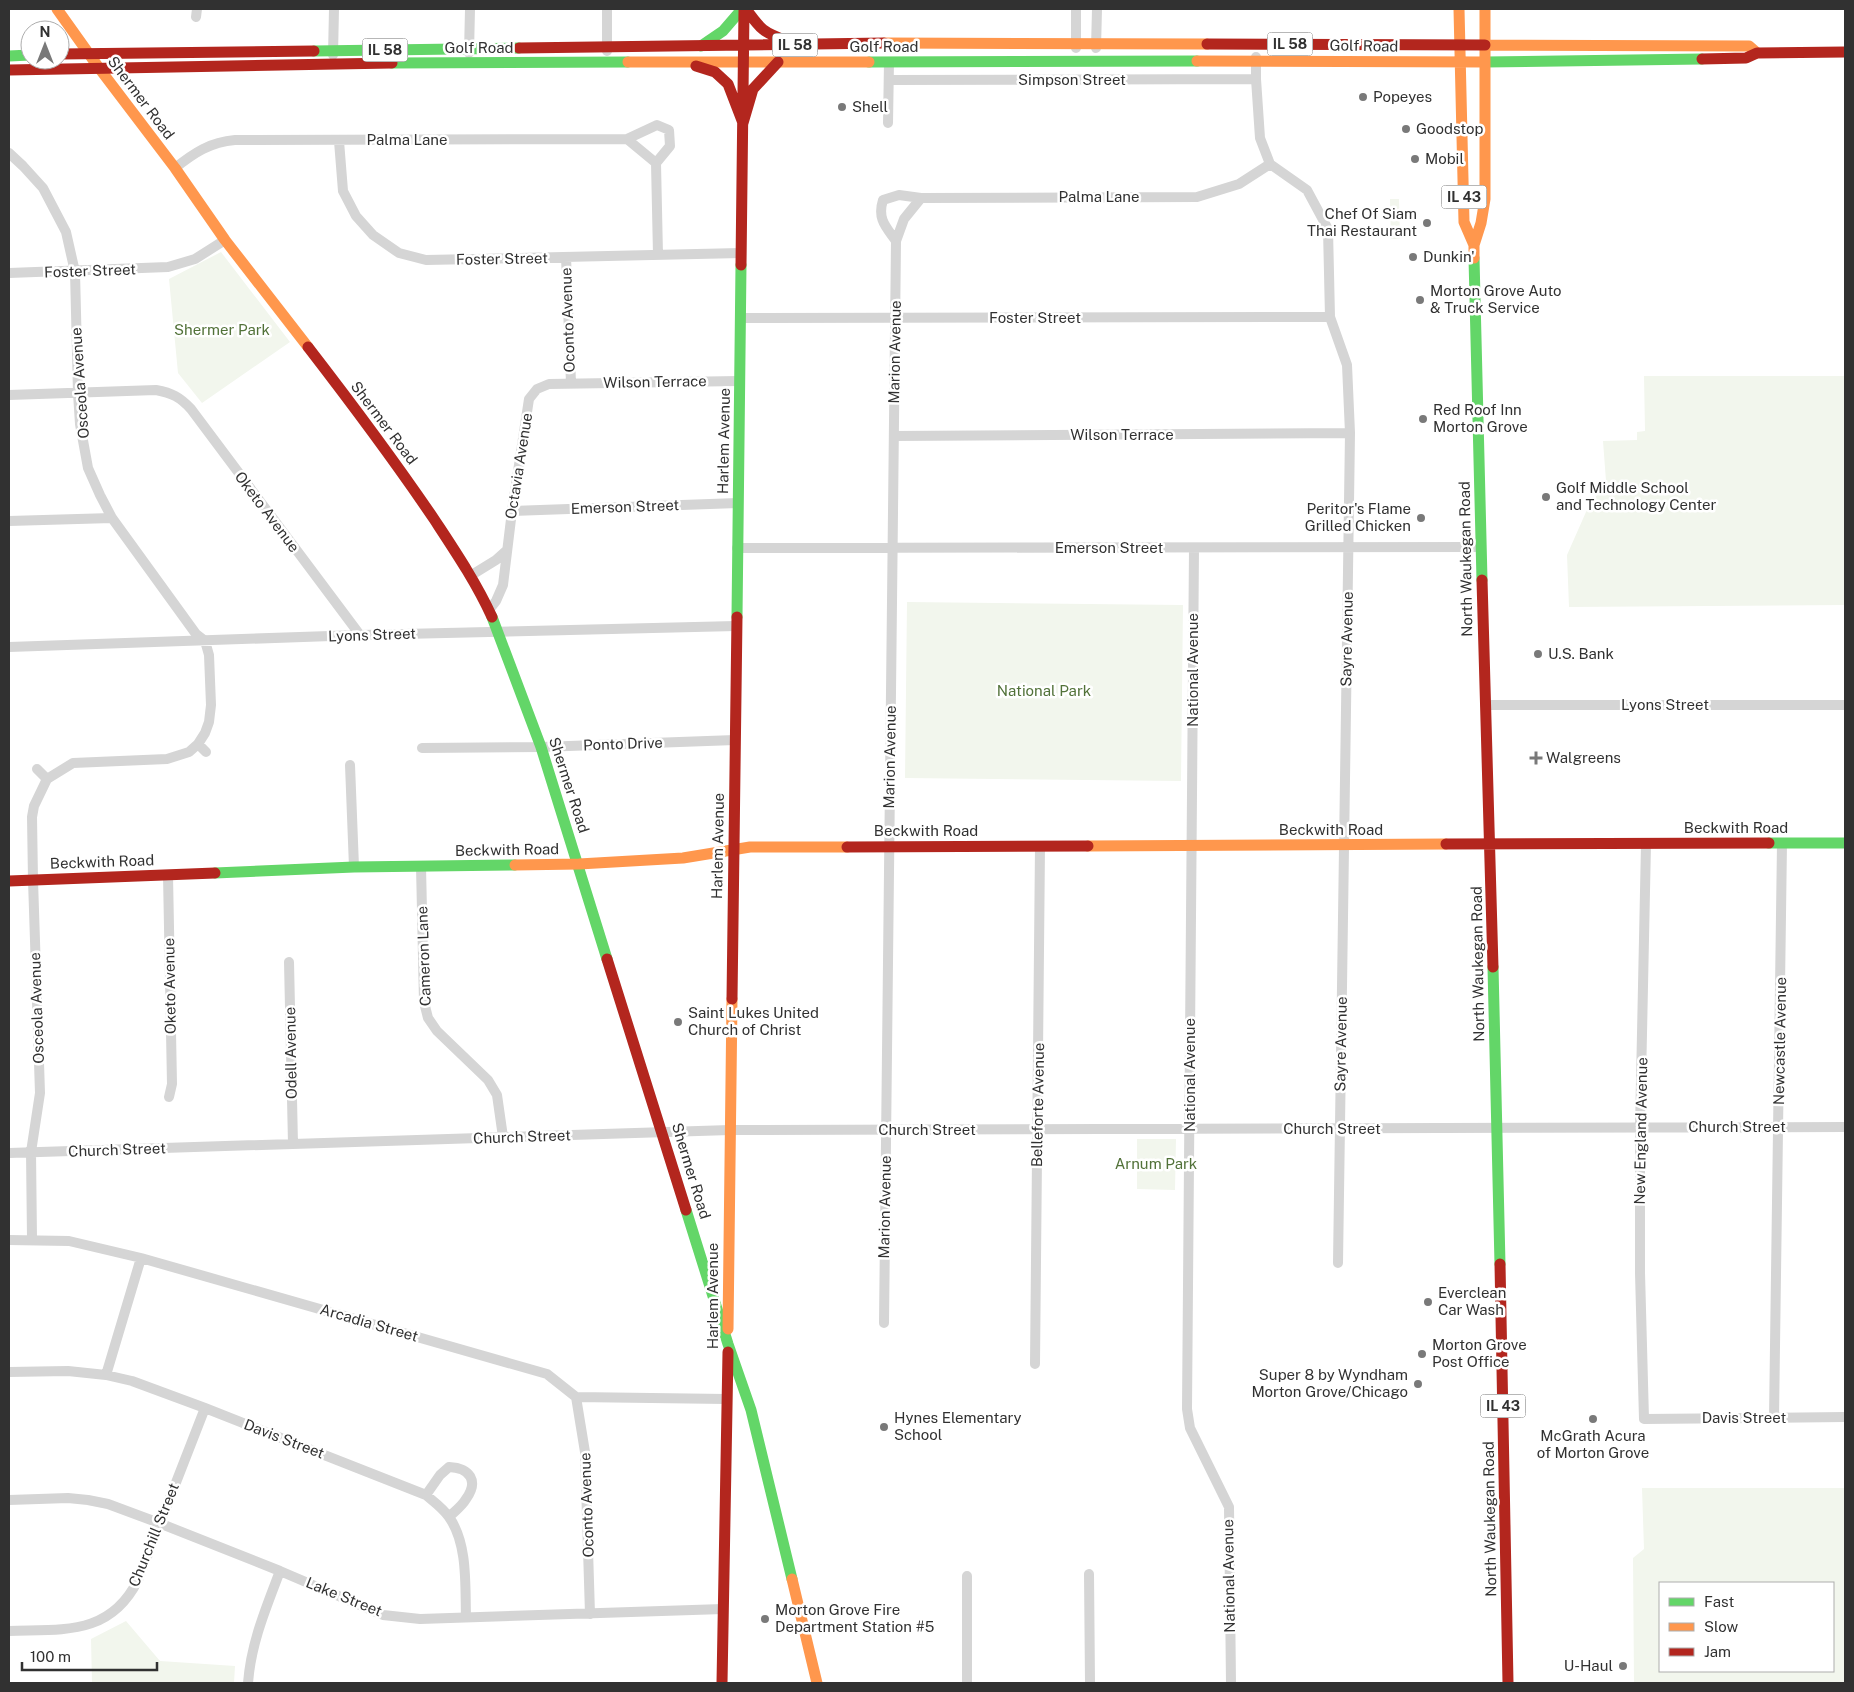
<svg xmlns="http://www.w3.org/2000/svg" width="1854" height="1692" font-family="'Public Sans',sans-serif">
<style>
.green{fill:#f2f6ed;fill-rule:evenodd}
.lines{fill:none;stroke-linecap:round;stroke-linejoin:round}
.street{stroke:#d5d5d5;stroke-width:10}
.fast{stroke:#63d668;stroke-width:11}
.slow{stroke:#ff974d;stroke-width:11}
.jam{stroke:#b3261e;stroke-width:11}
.poi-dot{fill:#797979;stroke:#fff;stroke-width:2}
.labels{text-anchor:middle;stroke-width:5;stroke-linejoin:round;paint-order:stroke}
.shield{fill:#fff;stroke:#6f6f6f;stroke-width:1}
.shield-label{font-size:14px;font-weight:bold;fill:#313131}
.street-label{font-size:15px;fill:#313131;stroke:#fff}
.poi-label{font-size:15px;fill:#313131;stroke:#fff;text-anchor:start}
.park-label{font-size:15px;fill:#527239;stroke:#fff}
</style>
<rect width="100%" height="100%" fill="#fff"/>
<!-- green -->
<path class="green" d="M1390,199H1399L1400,239H1391Z
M221,252L290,342L202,403L178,373L169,279Z
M1644,376H1845V605L1569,607L1567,555L1586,512L1606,481L1603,441L1637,440V432L1645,431Z
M907,602L1183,605L1181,781L905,778Z
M1137,1139H1176L1175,1190L1137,1189Z
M1642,1488H1845V1683H1634L1633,1558L1644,1549ZM1660,1583H1833V1671H1660Z
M126,1621L160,1661L235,1666L234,1683H92L91,1639Z"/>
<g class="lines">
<!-- street -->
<path class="street" d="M196,17L197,9
M1076,48V9
M1096,48L1097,9
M607,51V9
M469,53L470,9
M333,55L334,9
M1256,57V79L1260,138L1270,164L1307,190L1328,229L1330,317L1347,365L1350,433L1338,1263
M889,80L1256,79
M888,123L889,62
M627,139L657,125L669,130L670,146L656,163
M339,141L343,191L356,216L373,235L399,253L426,260L741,253
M9,153L23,166L43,188L66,232L75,272L78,393L80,424L88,468L100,495L112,518L196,634L205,641L209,655L211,705L209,722L205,733L198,744L189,752L167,759L73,763L47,779L34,806L32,817L33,880L40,1093L31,1152L32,1239
M175,168C194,153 210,142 235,140L627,139L656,163L658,255
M896,241C886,227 877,219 883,200L899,195L921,198L1197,197L1239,184L1270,164
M566,257L571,383
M9,273L168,267L195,259L225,240
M740,318L1330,317
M9,395L156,390C172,393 180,397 191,409L360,635
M894,436L1350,433
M512,511L738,503
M9,521L112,518
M737,548L1481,547
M1194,548L1187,1409L1190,1428L1229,1507L1231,1683
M470,576L496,560L506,551
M489,610L496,601L503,585L512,511L529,399L537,389L549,384L739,381
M9,647L360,635L736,626
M1485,705H1845
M198,744L206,752
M422,748L541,747L735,740
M350,765L354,867
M37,769L47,779
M1646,844L1640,1128V1273L1644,1419L1845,1417
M421,866L424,1002L428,1018L437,1031L488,1080L497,1095L503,1137
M168,875L172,1084L169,1097
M289,962L293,1144
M9,1153L730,1130L1845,1127
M9,1240L69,1241L141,1258L547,1374L576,1397L726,1399
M884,1323L896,241L904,219L921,198
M1035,1364L1040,846
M9,1372L68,1371L106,1375L132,1381L205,1408L426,1495C433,1501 443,1508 449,1517C468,1544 465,1585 466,1617
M106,1375L141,1258
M576,1397L585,1452L590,1614
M1774,1418L1782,843
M426,1495L440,1475L449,1467C470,1468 479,1481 466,1499C462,1506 455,1511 449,1517
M9,1500L68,1498L88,1500L108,1504L159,1523L280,1571L383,1615L420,1619L723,1609
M1089,1574L1090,1683
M967,1576V1683
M9,1631C63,1629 110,1636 138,1580L205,1408
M248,1683C251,1643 266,1608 280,1571"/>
<!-- fast -->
<path class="fast" d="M701,46L723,31L742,9
M314,51L519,48
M9,56L30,55
M869,62L1197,61
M1485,62L1702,59
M392,63L628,62
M1474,258L1482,580
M492,617L541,747L607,959
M737,617L741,265
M1769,843H1845
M215,873L354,867L515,865
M1493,967L1500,1264
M686,1210L728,1344L751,1410L792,1579"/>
<!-- slow -->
<path class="slow" d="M57,9L99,68L175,168L225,240L308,347
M1459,9L1464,222L1474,245
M884,43L1207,44
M1485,45L1749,46L1757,53
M1197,61L1485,62
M628,62H869
M1474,258V245L1481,223L1485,199V9
M1088,846L1446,844
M515,865L579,864L683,858L750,847H847
M728,1329L732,999
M792,1579L817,1683"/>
<!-- jam -->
<path class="jam" d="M746,9C761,30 763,32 787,41
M1207,44L1485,45
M519,48L884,43
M60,54L314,51
M1702,59L1746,58L1757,53L1845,52
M696,66L715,72L728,84L743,123
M9,70L392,63
M743,123L753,89L778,62
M741,265L744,9
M308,347C352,404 394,460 434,519C455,551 476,582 492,617
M1482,580L1493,967
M1446,844L1769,843
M847,847L1088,846
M9,881L215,873
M607,959L686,1210
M732,999L737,617
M1500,1264L1508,1683
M722,1683L728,1352"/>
</g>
<!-- markers -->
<g class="poi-dot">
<circle cx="1363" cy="97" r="5"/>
<circle cx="842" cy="107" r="5"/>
<circle cx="1406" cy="129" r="5"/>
<circle cx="1415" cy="159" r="5"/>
<circle cx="1427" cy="223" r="5"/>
<circle cx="1413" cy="257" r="5"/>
<circle cx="1420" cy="300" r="5"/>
<circle cx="1423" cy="419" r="5"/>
<circle cx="1546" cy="497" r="5"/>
<circle cx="1421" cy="518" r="5"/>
<circle cx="1538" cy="654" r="5"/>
<path d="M1533.5 750.5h5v5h5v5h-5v5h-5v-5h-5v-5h5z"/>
<circle cx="678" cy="1022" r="5"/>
<circle cx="1428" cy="1302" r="5"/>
<circle cx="1422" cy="1354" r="5"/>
<circle cx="1418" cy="1384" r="5"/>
<circle cx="1593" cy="1419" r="5"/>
<circle cx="884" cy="1427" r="5"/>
<circle cx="765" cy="1619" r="5"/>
<circle cx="1623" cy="1666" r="5"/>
</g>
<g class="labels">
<!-- shield labels -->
<g class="shield">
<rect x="1267.5" y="32.5" width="45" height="23" rx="4"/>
<rect x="772.5" y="33.5" width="45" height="23" rx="4"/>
<rect x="362.5" y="38.5" width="45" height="23" rx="4"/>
<rect x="1441.5" y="185.5" width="45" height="23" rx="4"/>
<rect x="1480.5" y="1394.5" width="45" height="23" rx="4"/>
</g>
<g class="shield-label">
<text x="1290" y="49">IL 58</text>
<text x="795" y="50">IL 58</text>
<text x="385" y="55">IL 58</text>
<text x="1464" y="202">IL 43</text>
<text x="1503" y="1411">IL 43</text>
</g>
<!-- street labels -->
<g class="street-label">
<text transform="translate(1364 46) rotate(1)" y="5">Golf Road</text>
<text x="884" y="52">Golf Road</text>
<text x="479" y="53">Golf Road</text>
<text x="1072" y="85">Simpson Street</text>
<text transform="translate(141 98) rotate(53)" y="5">Shermer Road</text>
<text x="407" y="145">Palma Lane</text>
<text x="1099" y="202">Palma Lane</text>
<text transform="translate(502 259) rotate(-1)" y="5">Foster Street</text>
<text transform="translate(90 271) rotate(-2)" y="5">Foster Street</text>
<text x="1035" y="323">Foster Street</text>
<text transform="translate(568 320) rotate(-92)" y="5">Oconto Avenue</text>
<text transform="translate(895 352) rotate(-89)" y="5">Marion Avenue</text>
<text transform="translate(655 382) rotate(-1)" y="5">Wilson Terrace</text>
<text transform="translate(80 383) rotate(-94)" y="5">Osceola Avenue</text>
<text transform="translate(384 423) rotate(53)" y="5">Shermer Road</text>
<text x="1122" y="440">Wilson Terrace</text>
<text transform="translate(724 441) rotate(-89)" y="5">Harlem Avenue</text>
<text transform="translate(519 466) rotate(-81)" y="5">Octavia Avenue</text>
<text transform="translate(625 507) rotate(-2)" y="5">Emerson Street</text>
<text transform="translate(267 512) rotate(53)" y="5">Oketo Avenue</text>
<text x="1109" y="553">Emerson Street</text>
<text transform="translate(1466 559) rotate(-91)" y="5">North Waukegan Road</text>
<text transform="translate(372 635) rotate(-2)" y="5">Lyons Street</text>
<text transform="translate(1347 639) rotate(-89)" y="5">Sayre Avenue</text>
<text transform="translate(1193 670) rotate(-90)" y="5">National Avenue</text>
<text x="1665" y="710">Lyons Street</text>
<text transform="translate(623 744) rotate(-2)" y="5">Ponto Drive</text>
<text transform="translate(890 757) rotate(-89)" y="5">Marion Avenue</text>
<text transform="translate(569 785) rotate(72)" y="5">Shermer Road</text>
<text x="1736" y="833">Beckwith Road</text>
<text x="1331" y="835">Beckwith Road</text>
<text x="926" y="836">Beckwith Road</text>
<text transform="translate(718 846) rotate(-89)" y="5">Harlem Avenue</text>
<text transform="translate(507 850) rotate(-1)" y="5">Beckwith Road</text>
<text transform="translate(102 862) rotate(-2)" y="5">Beckwith Road</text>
<text transform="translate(424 956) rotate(-92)" y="5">Cameron Lane</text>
<text transform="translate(1478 964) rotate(-91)" y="5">North Waukegan Road</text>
<text transform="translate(170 986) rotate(-91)" y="5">Oketo Avenue</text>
<text transform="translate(37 1008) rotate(-92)" y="5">Osceola Avenue</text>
<text transform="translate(1780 1041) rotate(-89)" y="5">Newcastle Avenue</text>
<text transform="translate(1341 1044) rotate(-89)" y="5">Sayre Avenue</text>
<text transform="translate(291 1053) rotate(-91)" y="5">Odell Avenue</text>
<text transform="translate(1190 1075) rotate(-90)" y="5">National Avenue</text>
<text transform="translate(1038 1105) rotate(-89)" y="5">Belleforte Avenue</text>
<text x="1737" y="1132">Church Street</text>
<text x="1332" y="1134">Church Street</text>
<text x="927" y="1135">Church Street</text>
<text transform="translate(1641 1131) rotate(-89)" y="5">New England Avenue</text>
<text transform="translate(522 1137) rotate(-2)" y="5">Church Street</text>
<text transform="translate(117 1150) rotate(-2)" y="5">Church Street</text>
<text transform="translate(691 1171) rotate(73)" y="5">Shermer Road</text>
<text transform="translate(885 1207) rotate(-89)" y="5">Marion Avenue</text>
<text transform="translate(713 1296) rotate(-90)" y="5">Harlem Avenue</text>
<text transform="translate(369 1323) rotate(16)" y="5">Arcadia Street</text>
<text x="1744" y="1423">Davis Street</text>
<text transform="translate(284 1439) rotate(21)" y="5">Davis Street</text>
<text transform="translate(587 1505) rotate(-92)" y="5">Oconto Avenue</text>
<text transform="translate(1490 1519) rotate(-91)" y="5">North Waukegan Road</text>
<text transform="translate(154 1535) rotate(-68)" y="5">Churchill Street</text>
<text transform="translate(1229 1576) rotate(-91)" y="5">National Avenue</text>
<text transform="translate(344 1597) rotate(22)" y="5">Lake Street</text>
</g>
<!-- poi labels -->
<g class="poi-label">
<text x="1373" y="102">Popeyes</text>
<text x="852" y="112">Shell</text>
<text x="1416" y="134">Goodstop</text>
<text x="1425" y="164">Mobil</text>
<text x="1417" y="219" text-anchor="end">Chef Of Siam<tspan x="1417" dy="17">Thai Restaurant</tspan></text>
<text x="1423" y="262">Dunkin'</text>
<text x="1430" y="296">Morton Grove Auto<tspan x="1430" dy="17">&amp; Truck Service</tspan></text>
<text x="1433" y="415">Red Roof Inn<tspan x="1433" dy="17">Morton Grove</tspan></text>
<text x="1556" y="493">Golf Middle School<tspan x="1556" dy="17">and Technology Center</tspan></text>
<text x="1411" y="514" text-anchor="end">Peritor's Flame<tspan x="1411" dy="17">Grilled Chicken</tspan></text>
<text x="1548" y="659">U.S. Bank</text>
<text x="1546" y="763">Walgreens</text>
<text x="688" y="1018">Saint Lukes United<tspan x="688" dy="17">Church of Christ</tspan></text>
<text x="1438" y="1298">Everclean<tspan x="1438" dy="17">Car Wash</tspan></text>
<text x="1432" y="1350">Morton Grove<tspan x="1432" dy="17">Post Office</tspan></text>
<text x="1408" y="1380" text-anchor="end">Super 8 by Wyndham<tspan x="1408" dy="17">Morton Grove/Chicago</tspan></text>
<text x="894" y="1423">Hynes Elementary<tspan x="894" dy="17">School</tspan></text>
<text x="1593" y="1441" text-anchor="middle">McGrath Acura<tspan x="1593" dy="17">of Morton Grove</tspan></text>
<text x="775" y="1615">Morton Grove Fire<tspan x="775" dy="17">Department Station #5</tspan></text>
<text x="1613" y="1671" text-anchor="end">U-Haul</text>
</g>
<!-- park labels -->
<g class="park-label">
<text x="222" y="335">Shermer Park</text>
<text x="1044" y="696">National Park</text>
<text x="1156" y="1169">Arnum Park</text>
</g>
</g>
<!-- border -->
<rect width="1854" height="1692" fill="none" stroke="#313131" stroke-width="20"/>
<!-- legend -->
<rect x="1659" y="1582" width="175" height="90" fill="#ffffff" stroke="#adadad"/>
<rect x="1669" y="1598" width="25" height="8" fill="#63d668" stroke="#adadad"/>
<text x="1704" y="1607" font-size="15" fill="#313131">Fast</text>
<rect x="1669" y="1623" width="25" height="8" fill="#ff974d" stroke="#adadad"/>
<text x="1704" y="1632" font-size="15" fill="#313131">Slow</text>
<rect x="1669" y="1648" width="25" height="8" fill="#b3261e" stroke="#adadad"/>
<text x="1704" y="1657" font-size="15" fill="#313131">Jam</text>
<!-- north arrow -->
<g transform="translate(45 45)"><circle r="24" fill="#ffffff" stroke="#adadad"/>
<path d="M0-4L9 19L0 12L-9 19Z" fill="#797979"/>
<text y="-8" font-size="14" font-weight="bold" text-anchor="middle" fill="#313131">N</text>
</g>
<!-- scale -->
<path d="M22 1662v8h135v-8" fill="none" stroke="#313131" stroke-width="2.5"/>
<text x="30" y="1662" font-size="15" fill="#313131" stroke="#ffffff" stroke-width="4" paint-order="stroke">100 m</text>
</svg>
